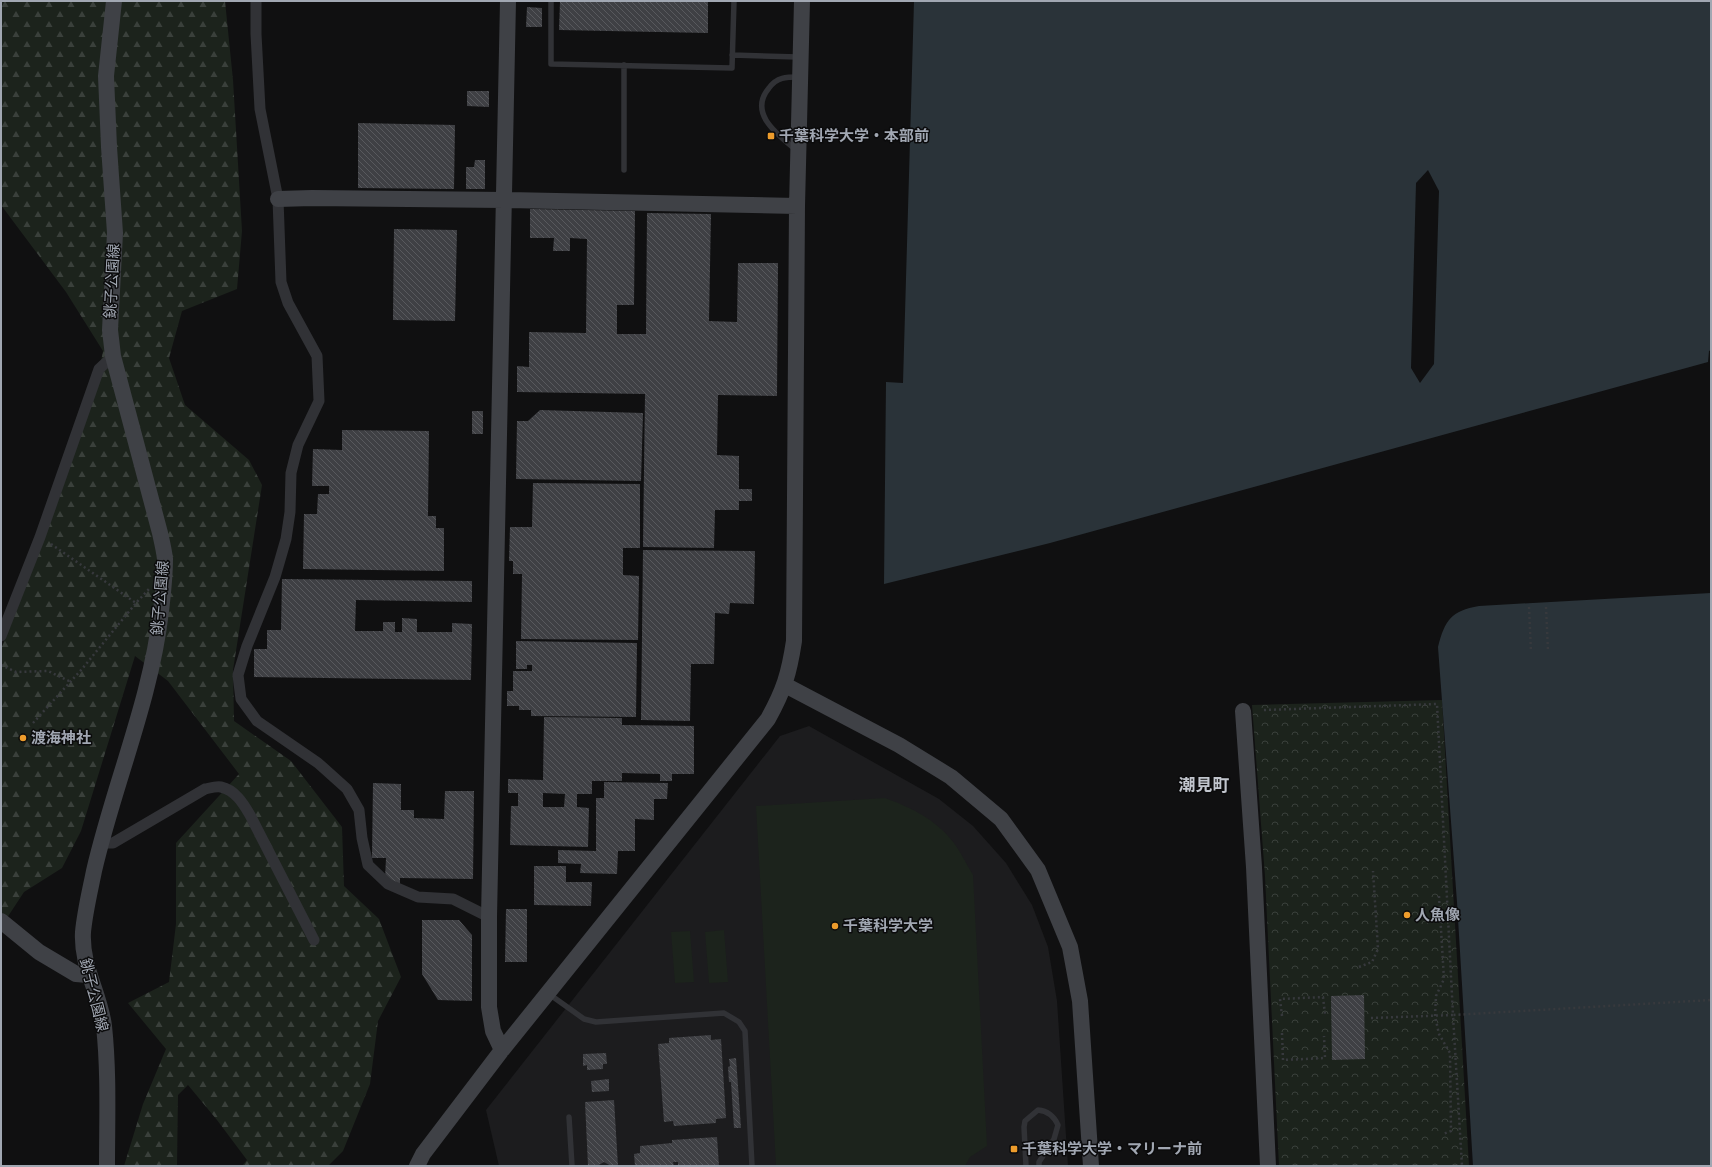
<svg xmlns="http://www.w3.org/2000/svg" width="1712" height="1167" font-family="Karla,'Noto Sans JP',sans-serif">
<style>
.built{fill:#1c1c1e}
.green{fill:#1c231c}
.forest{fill:url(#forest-firs)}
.park{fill:url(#park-crowns)}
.water{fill:#2a3339}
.pier{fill:#101011}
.building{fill:url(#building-back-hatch);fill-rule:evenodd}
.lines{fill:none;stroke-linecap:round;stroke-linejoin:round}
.path{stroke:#37393d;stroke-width:2.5;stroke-dasharray:2 3;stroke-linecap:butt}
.lane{stroke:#313236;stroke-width:5.5}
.street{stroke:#313236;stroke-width:11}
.secondary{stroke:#3f4146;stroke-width:16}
.poi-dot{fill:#ed9c2c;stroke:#0b0b0c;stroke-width:1.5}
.labels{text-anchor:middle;stroke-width:3;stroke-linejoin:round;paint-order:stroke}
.poi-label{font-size:15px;font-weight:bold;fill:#a1a7b2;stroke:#0b0b0c;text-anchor:start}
.street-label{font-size:15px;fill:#a1a7b2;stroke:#0b0b0c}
.quarter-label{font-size:17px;font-weight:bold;fill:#c2c6ce;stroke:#0b0b0c}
</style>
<defs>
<pattern id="forest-firs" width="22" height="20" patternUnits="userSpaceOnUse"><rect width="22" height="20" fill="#1c231c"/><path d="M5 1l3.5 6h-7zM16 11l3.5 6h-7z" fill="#3a403b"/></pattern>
<pattern id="park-crowns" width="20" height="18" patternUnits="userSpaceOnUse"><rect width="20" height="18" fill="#1c231c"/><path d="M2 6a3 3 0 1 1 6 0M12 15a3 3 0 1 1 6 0" fill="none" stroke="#3a403b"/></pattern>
<pattern id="building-back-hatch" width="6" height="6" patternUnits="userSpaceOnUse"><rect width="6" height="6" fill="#3f4044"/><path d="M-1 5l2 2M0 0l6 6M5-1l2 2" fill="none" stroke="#58595d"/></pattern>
</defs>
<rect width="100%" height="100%" fill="#101011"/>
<!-- built -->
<path class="built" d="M809,726L939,799L973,826L1006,863L1032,905L1048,947L1057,1001L1068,1166H499L486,1110L780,736Z"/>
<!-- green -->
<path class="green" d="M885,798C912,808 935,819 954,843C961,853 967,865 973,875L987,1146L970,1157L965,1166H776L756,806Z
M724,930L728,982L709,983L705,932Z
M690,931L694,982L675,983L671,932Z"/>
<!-- forest -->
<path class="forest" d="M1,1H225L233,80L242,231L237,289L182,311L169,358L185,405L249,460L262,485L233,670L234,721L291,761L342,827L344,886L379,919L401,977L378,1021L370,1084L343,1151L328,1166H242L247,1160L217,1120L188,1085L178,1095L177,1166H124L143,1104L166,1049L128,1003L169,982L176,924V843L239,774L168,681L135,656L81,831L62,868L24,892L1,927V649L97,382L103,351L66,292L1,205Z"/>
<!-- park -->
<path class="park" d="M1442,700L1469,1166H1279L1265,876L1252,705Z"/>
<!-- water -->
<path class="water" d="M914,1H1711V350L1709,351L1708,362L1050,543L884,584L886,382L903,383Z
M1711,593V1166H1473L1457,902L1438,647C1445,620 1451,611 1479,606Z"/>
<!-- pier -->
<path class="pier" d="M1428,170L1439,191L1434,364L1420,383L1411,368L1416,183Z"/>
<!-- building -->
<path class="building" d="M560,1H708V33L559,30Z
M527,7L542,8V27H526Z
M467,91H489V107L467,106Z
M358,123L455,125L454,189L358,188Z
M475,160H485V189H466V167H474Z
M530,209L635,211L634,305H617V334H646L647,213L711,214L709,321L737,322L738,263H778L777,396L718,395L717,455L739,456V489H752V501H739V510H715L714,548L643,547L645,394L517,392V366L529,367V332L586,333L587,239L570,238V251H553L554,238H530Z
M394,229L457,230L455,321L393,320Z
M540,410L643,413L641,481L516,479L517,421H528Z
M472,411H483V434H472Z
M342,430L429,431L428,516H436V528H444V571L303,569L304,514H317L318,494H329V486H312L313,449L342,450Z
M533,483L640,484V548H623V575L639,576L638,640L521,639L522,574H513V561H509L510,527H532Z
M643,550L755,551L754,604L730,603L729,614L715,613L714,664H691L690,721L641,720Z
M282,579L472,581V602L356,600L355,631H383V622H395V632H402V618L417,619V632H452V623L472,624L471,680L254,677V649H267V630H281Z
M516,641L637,643L636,717L531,716V710H519V706H507V691H513V671H532V665H527V669H516Z
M544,717L622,718V725L694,726V774H672V781H660V774L622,773V781H592V794H577V807L589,808L588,847L510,845L511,806H518V793H508V779L543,780ZM543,793L565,794L564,807H543Z
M604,782L668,783L667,799H654V820L635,819V851H618L617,874L580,873L581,864L558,863V850L596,851V798H604Z
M373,783L401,784V810H414V818L444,819L445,791H474L473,879L400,878V885L385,879L386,858H372Z
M534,866H566V882H592L591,906L534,905Z
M506,909H527V962H505Z
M422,920H459L472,935V1001L438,1000L422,974Z
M1364,995L1365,1059L1332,1060L1331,996Z
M711,1035V1040L721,1039L726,1118L716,1119V1123L674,1126L673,1121L664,1122L658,1044L669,1043V1038Z
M606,1053L607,1064H603V1069L587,1070V1065L583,1066V1054Z
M736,1058L741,1128H734L731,1082H729L728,1067L730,1066L729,1059Z
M609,1079V1091L592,1092L591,1081Z
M614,1100L618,1166H611L604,1162L597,1166H588L585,1102Z
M717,1137L719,1166H678V1162H673L674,1166H635L634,1154L640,1153V1146L672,1143V1140Z"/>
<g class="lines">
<!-- path -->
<path class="path" d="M51,544L136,603
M1529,607L1531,652
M1546,607L1548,651
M1,665L16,672L48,671L71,682
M1264,710L1437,704L1453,1015L1711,1000
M33,723L82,669L136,603L149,589
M1439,896L1444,979L1436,996L1435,1016L1439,1034L1450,1053L1451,1131L1443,1134
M1359,967L1372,962L1378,949L1373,871
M1282,1016L1280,999L1323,997L1325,1014
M1371,1018L1453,1015L1462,1166
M1282,1033L1283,1060L1325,1058L1324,1036"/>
<!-- lane -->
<path class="lane" d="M551,1V64L732,68L734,1
M732,55L798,57
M795,149C777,134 748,113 769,88C777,77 786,77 799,77
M624,170V65
M549,994L584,1019L596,1022L724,1013L739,1022L745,1031L752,1166
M569,1117L572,1166
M1026,1166L1024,1127L1025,1121L1038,1110C1048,1111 1054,1116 1058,1125L1054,1139L1039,1162V1166"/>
<!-- street -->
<path class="street" d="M256,1V34L260,109L278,199L281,282L288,303L317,356L319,401L298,445L291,473L290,512L286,539L275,577L247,646L238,675L241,699L257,721L318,763L347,789L359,810L362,838L368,865L388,884L418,897L453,899L489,917
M1,636L40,537L99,369L113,356
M101,843H113L205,789C210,788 216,786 221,787C235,790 243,803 250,815L314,940"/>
<!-- secondary -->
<path class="secondary" d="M278,199L312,198L504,200L797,206
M785,685L899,745L951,777L1001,819L1038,870L1070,947L1080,1001L1091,1166
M1243,711L1254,867L1268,1166
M1,921L39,952L76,974L88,975
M502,1050L493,1031L489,1007V917L508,1
M107,1166C107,1120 109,1073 104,1026C100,993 81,967 83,932C85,911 90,891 94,871C114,784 151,700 161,611C163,594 165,576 165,559C164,550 162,542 160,533L113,356L110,330L115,233L109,147L106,76L114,1
M417,1166L423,1154L502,1050L768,719C784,690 789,674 794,641L797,206L802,1"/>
</g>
<!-- markers -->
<g class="poi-dot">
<rect x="767" y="132" width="8" height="8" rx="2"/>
<circle cx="23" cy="738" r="4"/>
<circle cx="1407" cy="915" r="4"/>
<circle cx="835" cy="926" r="4"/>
<rect x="1010" y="1145" width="8" height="8" rx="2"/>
</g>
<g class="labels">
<!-- poi labels -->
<g class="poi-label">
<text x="779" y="141">千葉科学大学・本部前</text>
<text x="31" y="743">渡海神社</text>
<text x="1415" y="920">人魚像</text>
<text x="843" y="931">千葉科学大学</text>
<text x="1022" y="1154">千葉科学大学・マリーナ前</text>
</g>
<!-- street labels -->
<g class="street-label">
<text transform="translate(112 281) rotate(-87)" y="5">銚子公園線</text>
<text transform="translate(160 598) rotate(-85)" y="5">銚子公園線</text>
<text transform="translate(94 995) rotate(76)" y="5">銚子公園線</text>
</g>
<!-- quarter labels -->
<g class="quarter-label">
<text x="1204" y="791">潮見町</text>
</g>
</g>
<!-- border -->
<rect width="1712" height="1167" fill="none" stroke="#a1a7b2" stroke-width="4"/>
</svg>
